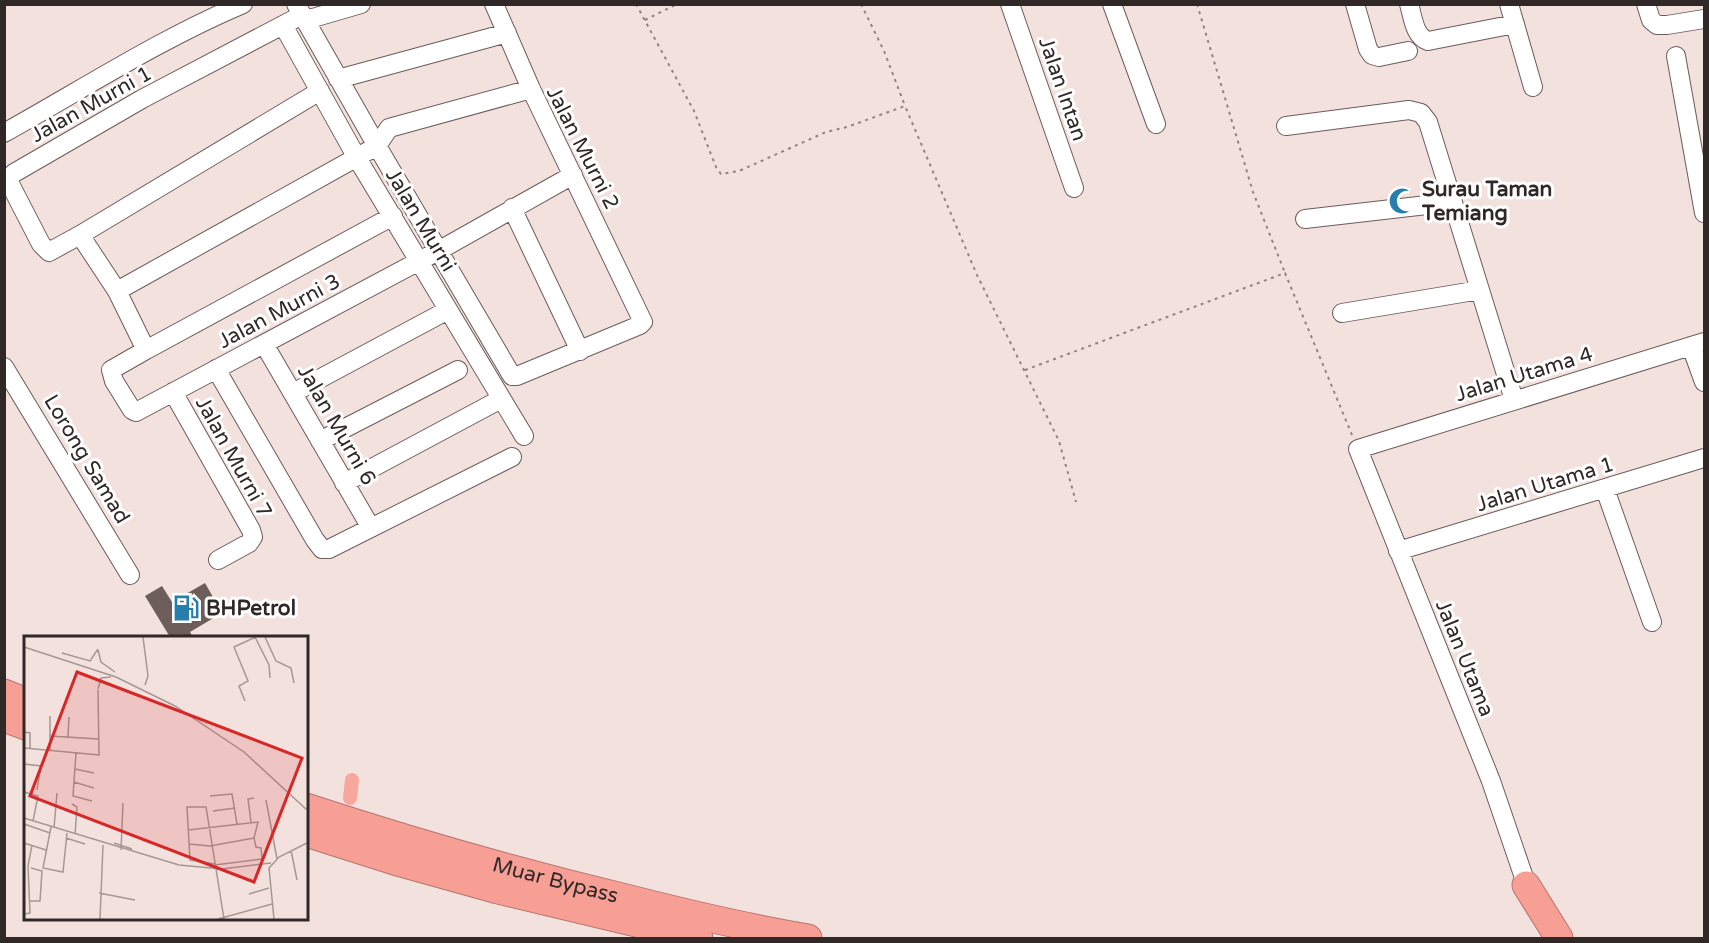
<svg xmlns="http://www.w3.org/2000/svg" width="1709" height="943" font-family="'Varela Round',sans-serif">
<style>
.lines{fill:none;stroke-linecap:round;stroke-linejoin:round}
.canal{stroke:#f8a79d;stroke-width:14}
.building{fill:#6d5d5b}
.minor-casing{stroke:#6c5c5a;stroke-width:20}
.highway-casing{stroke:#b2756e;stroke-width:29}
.path{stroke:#908482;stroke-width:2;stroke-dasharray:3 4.5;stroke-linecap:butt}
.minor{stroke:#fff;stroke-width:18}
.highway{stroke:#f89f95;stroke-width:27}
.labels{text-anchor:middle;stroke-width:6;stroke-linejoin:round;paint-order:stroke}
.street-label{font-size:21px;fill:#2f2827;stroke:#fff}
.poi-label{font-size:21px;font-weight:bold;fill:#2f2827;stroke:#fff;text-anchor:start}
.inset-road{fill:none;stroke:#a59795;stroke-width:1.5}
.view{fill:#d62828;fill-opacity:0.15;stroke:#d62828;stroke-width:3}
.inset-edge{fill:none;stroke:#2f2827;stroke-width:3}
</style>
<rect width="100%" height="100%" fill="#f3e1de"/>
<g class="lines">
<!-- canal -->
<path class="canal" d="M350,798L352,780"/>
</g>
<!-- building -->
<path class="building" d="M205,583L222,613L190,632L193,637H170L145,596L162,586L172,602Z"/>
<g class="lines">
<!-- minor casing -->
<g class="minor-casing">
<path id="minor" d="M296,4L377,146L512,376H517L640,325L643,322L531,89L494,4
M1010,4L1074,188
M1112,4L1156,124
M1355,4L1368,49L1372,55L1379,57L1408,51
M1409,4C1413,17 1414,36 1428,41L1515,24
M1509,4L1533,87
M1646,4L1651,20L1657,25H1667L1704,19
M302,15L142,99L14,173L10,177L9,182L41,244L49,252L80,235L320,91
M306,20L361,4
M283,25L357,158L524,436
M1676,56L1704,213
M338,79L507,33
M1286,126L1409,110L1421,113L1428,122L1514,400
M4,133C83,89 160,39 243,4
M512,208L580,351
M1305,219L1453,202
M80,235L117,291L146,350L111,370L114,381L132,410L136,412L438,251L573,175
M117,291L377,146L389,128L531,89
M1342,313L1480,290
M264,344L371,528
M1691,346L1704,382
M146,350L393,216
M4,367L130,575
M216,369L315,540L322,549H329L512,457
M173,392L251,530L253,537L249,543L218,560
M293,393L448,310
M320,441L458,370
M344,483L501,399
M1605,489L1652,622
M1398,551L1704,458
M1530,895L1491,781L1358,449L1704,342"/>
</g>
<!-- highway casing -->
<g class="highway-casing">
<g id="highway">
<path d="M4,693L26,702"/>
<path d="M4,718L26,726"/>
<path id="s1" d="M306,807C413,842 521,873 630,899C689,914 749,928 808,938"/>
<path d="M306,833L394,861L498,890L699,938"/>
<path d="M1526,885L1559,938"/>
</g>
</g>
<!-- path -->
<path class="path" d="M636,4L694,111L716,167L721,174L739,171L826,132L847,127L905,106L977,275L1059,441L1076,502
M861,4L884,51L905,106
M1197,4L1253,192L1285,273
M645,20L677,4
M1025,370L1285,273L1352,435"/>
<!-- minor -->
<use href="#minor" class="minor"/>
<!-- highway -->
<use href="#highway" class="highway"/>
</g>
<!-- icons -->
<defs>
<g id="mosque-bare" transform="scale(2.07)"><path d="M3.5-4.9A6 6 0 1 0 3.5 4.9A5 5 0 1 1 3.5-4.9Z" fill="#267ead" stroke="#fff" stroke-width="2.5" paint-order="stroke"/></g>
<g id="fuel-bare" transform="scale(2.07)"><path d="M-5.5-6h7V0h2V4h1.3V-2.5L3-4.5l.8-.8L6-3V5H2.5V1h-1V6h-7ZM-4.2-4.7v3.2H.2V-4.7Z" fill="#267ead" stroke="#fff" stroke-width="2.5" paint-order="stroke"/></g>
</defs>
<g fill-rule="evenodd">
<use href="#mosque-bare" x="1402" y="201"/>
<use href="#fuel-bare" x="186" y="608"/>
</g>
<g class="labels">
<!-- street labels -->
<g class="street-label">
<text transform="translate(1063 89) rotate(71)" y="7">Jalan Intan</text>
<text transform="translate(91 104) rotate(-29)" y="7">Jalan Murni 1</text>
<text transform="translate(583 148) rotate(63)" y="7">Jalan Murni 2</text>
<text transform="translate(421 220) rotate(59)" y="7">Jalan Murni</text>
<text transform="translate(279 311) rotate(-28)" y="7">Jalan Murni 3</text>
<text transform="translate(1524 374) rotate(-17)" y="7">Jalan Utama 4</text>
<text transform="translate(337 425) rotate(60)" y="7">Jalan Murni 6</text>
<text transform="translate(234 457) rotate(61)" y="7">Jalan Murni 7</text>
<text transform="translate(87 459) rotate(59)" y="7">Lorong Samad</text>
<text transform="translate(1545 484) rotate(-17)" y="7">Jalan Utama 1</text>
<text transform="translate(1465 658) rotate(68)" y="7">Jalan Utama</text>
<text dy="7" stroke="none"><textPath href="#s1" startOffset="260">Muar Bypass</textPath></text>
</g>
<!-- poi labels -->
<g class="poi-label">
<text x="1422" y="196">Surau Taman<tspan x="1422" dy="24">Temiang</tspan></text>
<text x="206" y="615">BHPetrol</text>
</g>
</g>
<!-- overview -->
<g transform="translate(24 636)">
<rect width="284" height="284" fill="#f3e1de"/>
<path class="inset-road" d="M119,1L124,40L121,49M231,1L245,29L246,42M241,1L252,25L267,32L270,47M0,11L92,41L151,70L220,116L283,174M74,14L77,26L91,36M38,17L66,25L74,13M74,53L77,42L87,41M221,65L215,50L224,45L210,11L232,1M0,96L6,97V113M26,100L74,103M44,101L45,81M0,112L75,119L74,54M26,115V80M52,117L49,160L68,165M0,128L17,130L13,154M51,133L70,137M50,146L70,152M0,156L14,160L9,185M186,160L208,158L213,188M242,164L253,223M48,168L53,171L51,199M189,175L211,172M0,182L155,229L198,233L247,227M227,186L224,163L230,162M0,188L26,197M27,191L19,232L39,236L43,197M30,192L33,157M164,194L234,186L230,202L232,211L237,212L238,223L191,229M42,202L61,208M0,207L22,214M90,207L108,213M165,208L186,210L230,202M97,214L99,167M267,214L273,244M191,228L166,224L163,171H182L188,208L200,283M4,230L8,209M75,257L111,264M225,258L245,252M6,265H16L18,235L7,232M0,278L6,277L4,230M76,283L79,209M194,283L248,268M250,283L245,232L255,221L283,207"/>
<path class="view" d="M53,36L278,122L230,246L6,160Z"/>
<rect width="284" height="284" class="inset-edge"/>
</g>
<!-- border -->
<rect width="1709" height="943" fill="none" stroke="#2f2827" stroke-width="12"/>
</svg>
